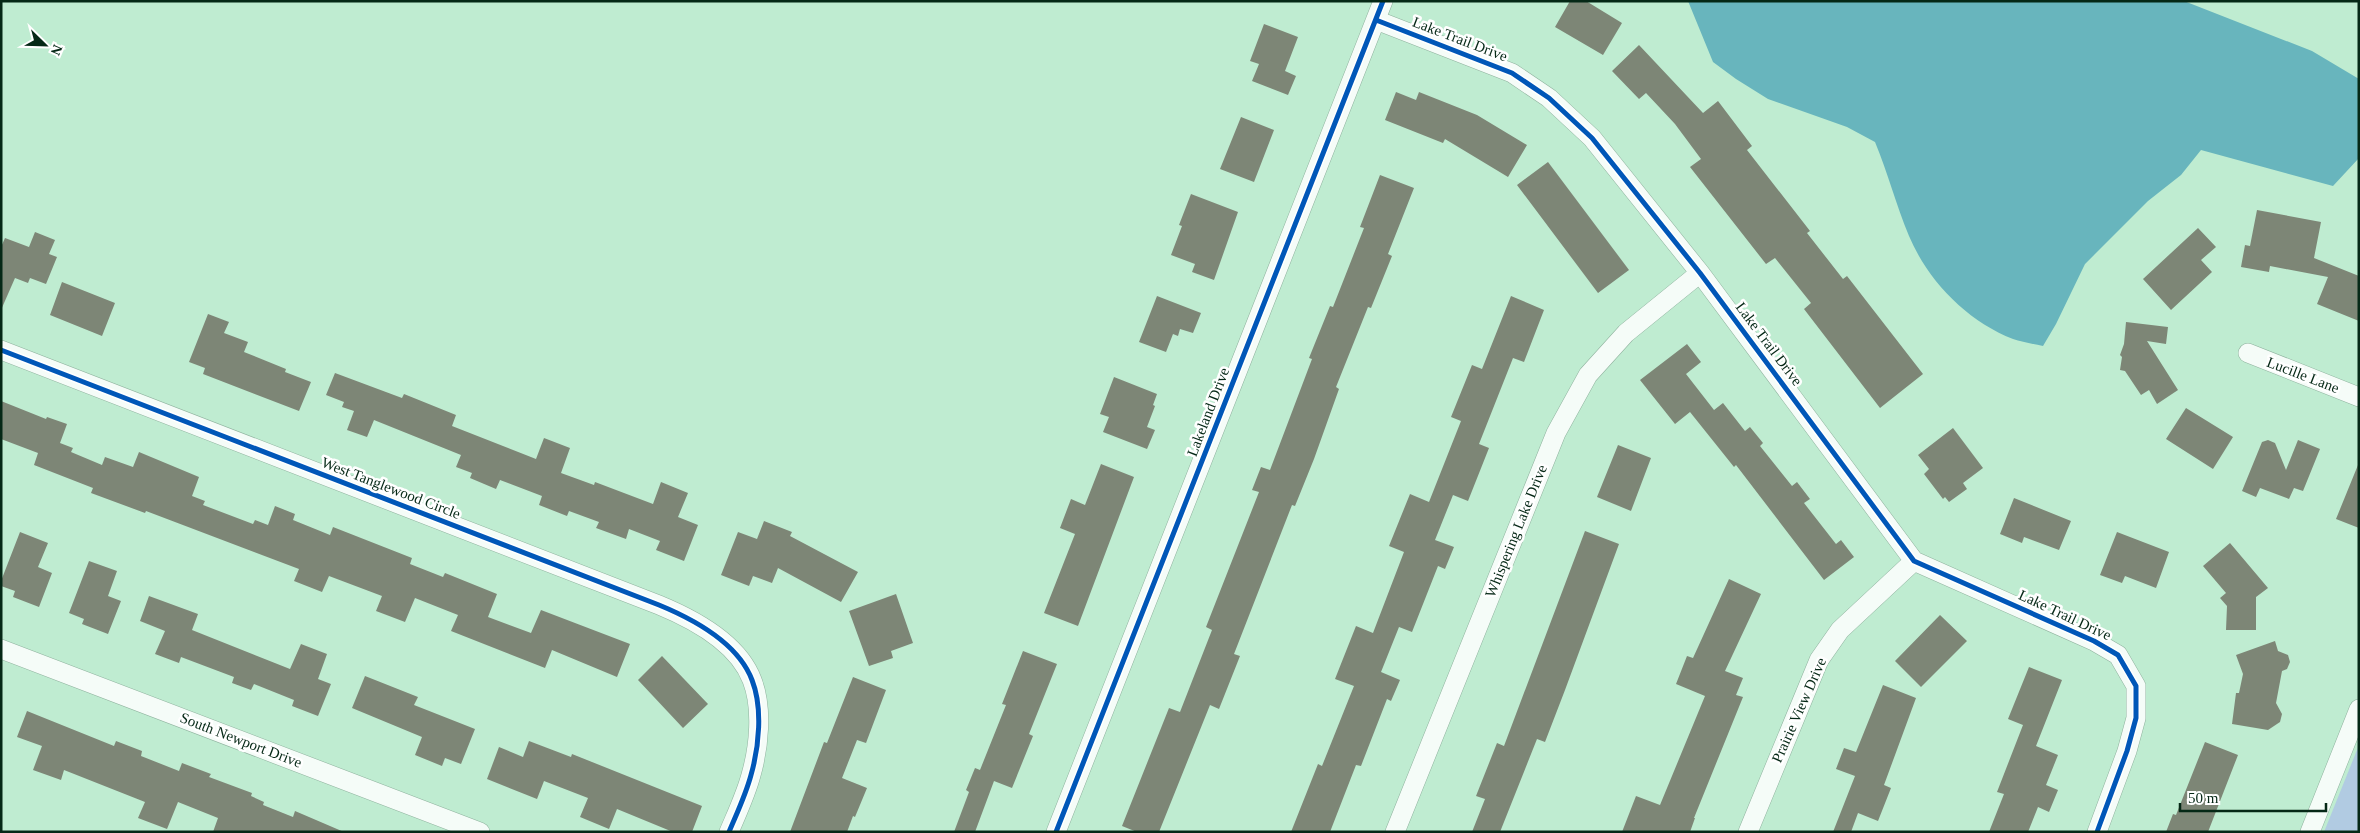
<svg xmlns="http://www.w3.org/2000/svg" width="2360" height="833" font-family="'Times New Roman',serif">
<style>
.forest{fill:#b1cbe2}
.water{fill:#68b5bd}
.building{fill:#7d8676}
.lines{fill:none;stroke-linecap:round;stroke-linejoin:round}
.street-casing{stroke:#8fb29e;stroke-width:20}
.street{stroke:#f5fcf8;stroke-width:19}
.cycleway-casing{stroke:#fff;stroke-width:8}
.cycleway{stroke:#0057b8;stroke-width:5}
.labels{text-anchor:middle;stroke-width:5;stroke-linejoin:round;paint-order:stroke}
.street-label{font-size:15px;fill:#052816;stroke:#fff}
</style>
<rect width="100%" height="100%" fill="#bfecd1"/>
<!-- forest -->
<path class="forest" d="M2359,745V832H2324Z"/>
<!-- water -->
<path class="water" d="M1688,1H2184L2312,51L2359,79V158L2333,186L2201,150L2181,175L2148,201L2085,264L2056,324L2043,346C2033,344 2022,342 2013,339C1967,321 1928,281 1909,236C1896,205 1888,173 1875,142L1847,127L1768,99L1736,79L1713,62Z"/>
<!-- building -->
<path class="building" d="M1570,1H1586L1622,23L1603,55L1555,27Z
M1264,24L1298,37L1285,71L1296,76L1288,95L1252,81L1259,64L1250,61Z
M1639,45L1703,113L1718,101L1752,146L1747,150L1810,231L1807,233L1843,279L1847,276L1923,374L1880,408L1804,309L1811,303L1775,258L1766,264L1690,167L1701,159L1675,124L1646,93L1639,99L1612,71Z
M1396,92L1416,100L1419,92L1477,115L1527,145L1508,177L1445,139L1443,143L1385,120Z
M1241,117L1274,130L1254,182L1220,169Z
M1548,162L1629,270L1598,293L1517,185Z
M1380,175L1414,188L1388,254L1392,256L1371,308L1368,307L1336,387L1339,389L1314,459L1295,506L1292,505L1234,654L1240,656L1219,709L1210,705L1159,832H1137L1122,826L1169,708L1180,712L1212,630L1206,627L1259,492L1252,490L1261,467L1270,470L1312,359L1309,358L1330,306L1333,307L1364,228L1360,227Z
M1191,194L1238,212L1214,280L1192,272L1195,264L1171,255L1182,226L1179,225Z
M2257,210L2321,222L2314,258L2359,276V321L2317,304L2328,277L2270,266L2269,272L2241,267L2245,245L2250,246Z
M2198,228L2216,247L2201,260L2212,272L2171,310L2143,279Z
M35,232L55,240L49,254L57,257L46,284L30,278L28,283L15,278L1,310V247L5,238L29,247Z
M62,282L115,303L102,336L50,315Z
M1157,296L1201,313L1193,333L1180,329L1178,336L1173,334L1166,352L1139,342Z
M1511,296L1544,310L1524,362L1513,358L1479,444L1489,448L1468,501L1453,495L1435,540L1454,547L1445,569L1438,566L1412,632L1399,627L1381,672L1400,680L1391,701L1387,699L1361,766L1356,765L1330,832H1291L1318,764L1322,766L1354,686L1335,679L1356,626L1373,633L1404,552L1389,546L1410,494L1429,502L1461,421L1451,417L1472,365L1482,369Z
M208,314L229,322L224,333L248,342L244,352L286,369L285,372L311,382L299,411L203,374L205,368L189,362Z
M2126,322L2168,327L2166,344L2147,341L2178,390L2157,404L2149,390L2141,395L2125,371L2120,370L2122,357L2120,355L2124,344Z
M1687,344L1701,362L1686,374L1714,410L1723,403L1745,431L1750,427L1763,443L1760,446L1792,486L1797,482L1810,499L1804,503L1836,544L1841,540L1854,557L1824,580L1736,465L1734,467L1690,412L1675,424L1640,380Z
M335,373L402,398L404,394L456,415L452,426L536,459L544,438L570,448L561,473L594,485L595,482L653,504L661,482L688,493L678,517L698,525L684,561L656,550L660,541L629,529L626,539L596,528L599,522L569,511L567,516L539,505L542,496L500,480L496,489L470,478L472,473L456,467L461,455L374,420L367,437L347,430L354,411L342,407L344,402L326,395Z
M1114,377L1157,394L1153,405L1155,406L1147,427L1155,430L1147,449L1103,432L1109,417L1100,414Z
M1,401L46,419L47,417L67,424L60,443L73,448L71,452L102,465L105,457L133,467L139,452L199,477L192,496L205,501L203,505L253,524L255,520L268,525L275,506L295,514L293,520L330,535L333,527L412,558L410,564L443,577L445,573L497,594L488,617L531,633L541,610L630,644L617,677L552,650L545,668L451,631L458,615L415,598L405,622L376,611L382,596L329,576L322,592L294,581L299,569L146,511L145,513L91,493L93,488L34,465L38,453L1,439Z
M2186,408L2233,437L2213,469L2166,439Z
M1953,428L1983,468L1963,483L1967,489L1949,502L1945,497L1943,499L1924,474L1929,469L1918,455Z
M2268,440L2275,443L2286,470L2298,440L2320,449L2303,491L2294,488L2289,499L2260,488L2256,497L2242,491L2262,442Z
M1618,445L1651,458L1631,511L1597,497Z
M1101,464L1134,477L1078,626L1044,613L1075,534L1060,528L1071,499L1085,505Z
M2358,465L2359,466V528L2336,519Z
M2014,498L2071,521L2059,550L2024,537L2022,543L2000,534Z
M764,521L792,532L790,536L858,572L841,602L778,568L772,583L753,576L749,586L721,575L738,532L757,539Z
M1585,531L1619,544L1565,690L1545,742L1537,739L1500,832H1472L1485,799L1476,796L1497,743L1504,746Z
M20,532L48,543L38,567L52,573L39,607L13,597L15,591L1,586V581Z
M2117,532L2169,552L2156,588L2125,576L2122,583L2100,575Z
M2230,543L2268,588L2256,597V630H2226L2227,606L2220,598L2226,593L2203,566Z
M89,561L117,571L108,596L121,601L108,634L82,624L84,619L69,613Z
M1729,579L1761,594L1725,671L1743,678L1736,695L1743,697L1694,818H1695L1690,832H1622L1636,796L1660,805L1705,696L1676,684L1687,656L1693,658Z
M896,594L913,643L891,651L893,658L869,666L849,611Z
M149,596L198,614L192,630L290,669L301,644L327,654L318,679L331,684L318,716L292,706L294,700L254,684L251,690L232,683L234,677L181,657L179,663L155,654L165,631L140,621Z
M1940,615L1967,641L1921,687L1895,661Z
M2275,641L2278,651L2288,655L2290,662L2287,669L2282,671L2276,703L2282,714L2280,722L2268,730L2232,724L2236,693H2239L2243,674L2236,655Z
M1023,651L1057,664L1029,734L1033,736L1012,788L994,781L975,832H954L969,792L966,790L975,768L980,770L1006,705L1002,704Z
M662,656L708,704L683,728L638,680Z
M2029,667L2062,680L2036,746L2058,755L2046,785L2058,790L2049,812L2038,807L2028,832H1989L2004,794L1997,792L2023,725L2008,719Z
M365,676L418,697L414,705L475,729L461,764L445,758L442,766L415,755L422,737L352,708Z
M853,677L886,690L866,743L857,740L842,778L867,788L855,817L853,816L847,832H790L824,742L827,743Z
M1883,685L1916,698L1884,785L1891,788L1878,821L1858,813L1851,832H1833L1855,776L1836,769L1844,748L1856,752Z
M27,711L114,746L116,741L142,751L141,756L179,771L182,763L211,774L209,777L252,793L251,796L264,802L263,805L293,817L295,811L344,832H213L218,818L178,802L167,829L138,818L145,802L64,770L61,780L33,770L42,746L17,737Z
M529,741L571,757L572,754L702,806L692,832H673L617,809L609,829L580,817L588,798L544,781L537,799L487,779L499,747L523,757Z
M2205,742L2238,755L2208,832H2166L2173,814L2176,815Z"/>
<g class="lines">
<!-- street casing -->
<g class="street-casing">
<path id="street" d="M1376,20L1512,73L1549,98L1592,138L1700,273L1914,561L2094,641L2118,655L2136,686V718L2127,751L2097,832
M1,350L659,605C693,619 738,643 752,680C763,708 759,747 751,775C746,794 737,813 729,832
M2248,353L2359,397
M1,649L480,832
M1056,832L1383,1
M1395,832L1556,433L1588,375L1626,333L1700,273
M1748,832L1819,660L1840,630L1914,561
M2310,832L2359,709"/>
</g>
<!-- street -->
<use href="#street" class="street"/>
<!-- cycleway casing -->
<g class="cycleway-casing">
<path id="cycleway" d="M1376,20L1512,73L1549,98L1592,138L1700,273L1914,561L2094,641L2118,655L2136,686V718L2127,751L2097,832
M1,350L659,605C693,619 738,643 752,680C763,708 759,747 751,775C746,794 737,813 729,832
M1056,832L1383,1"/>
</g>
<!-- cycleway -->
<use href="#cycleway" class="cycleway"/>
</g>
<g class="labels">
<!-- street labels -->
<g class="street-label">
<text transform="translate(1460 39) rotate(21)" y="5">Lake Trail Drive</text>
<text transform="translate(1769 344) rotate(53)" y="5">Lake Trail Drive</text>
<text transform="translate(2303 375) rotate(21)" y="5">Lucille Lane</text>
<text transform="translate(1208 412) rotate(-69)" y="5">Lakeland Drive</text>
<text transform="translate(391 488) rotate(21)" y="5">West Tanglewood Circle</text>
<text transform="translate(1516 531) rotate(-68)" y="5">Whispering Lake Drive</text>
<text transform="translate(2065 615) rotate(25)" y="5">Lake Trail Drive</text>
<text transform="translate(1799 710) rotate(-66)" y="5">Prairie View Drive</text>
<text transform="translate(241 740) rotate(21)" y="5">South Newport Drive</text>
</g>
</g>
<!-- border -->
<rect width="2360" height="833" fill="none" stroke="#052816" stroke-width="5"/>
<!-- north arrow -->
<g transform="translate(45 45) rotate(113)" stroke="#ffffff" stroke-width="4" paint-order="stroke">
<path d="M0-4L9 19L0 12L-9 19Z" fill="#052816"/>
<text y="-8" font-size="14" font-weight="bold" text-anchor="middle" fill="#052816">N</text>
</g>
<!-- scale -->
<path d="M2180 803v8h146v-8" fill="none" stroke="#052816" stroke-width="2.5"/>
<text x="2188" y="803" font-size="15" fill="#052816" stroke="#ffffff" stroke-width="4" paint-order="stroke">50 m</text>
</svg>
